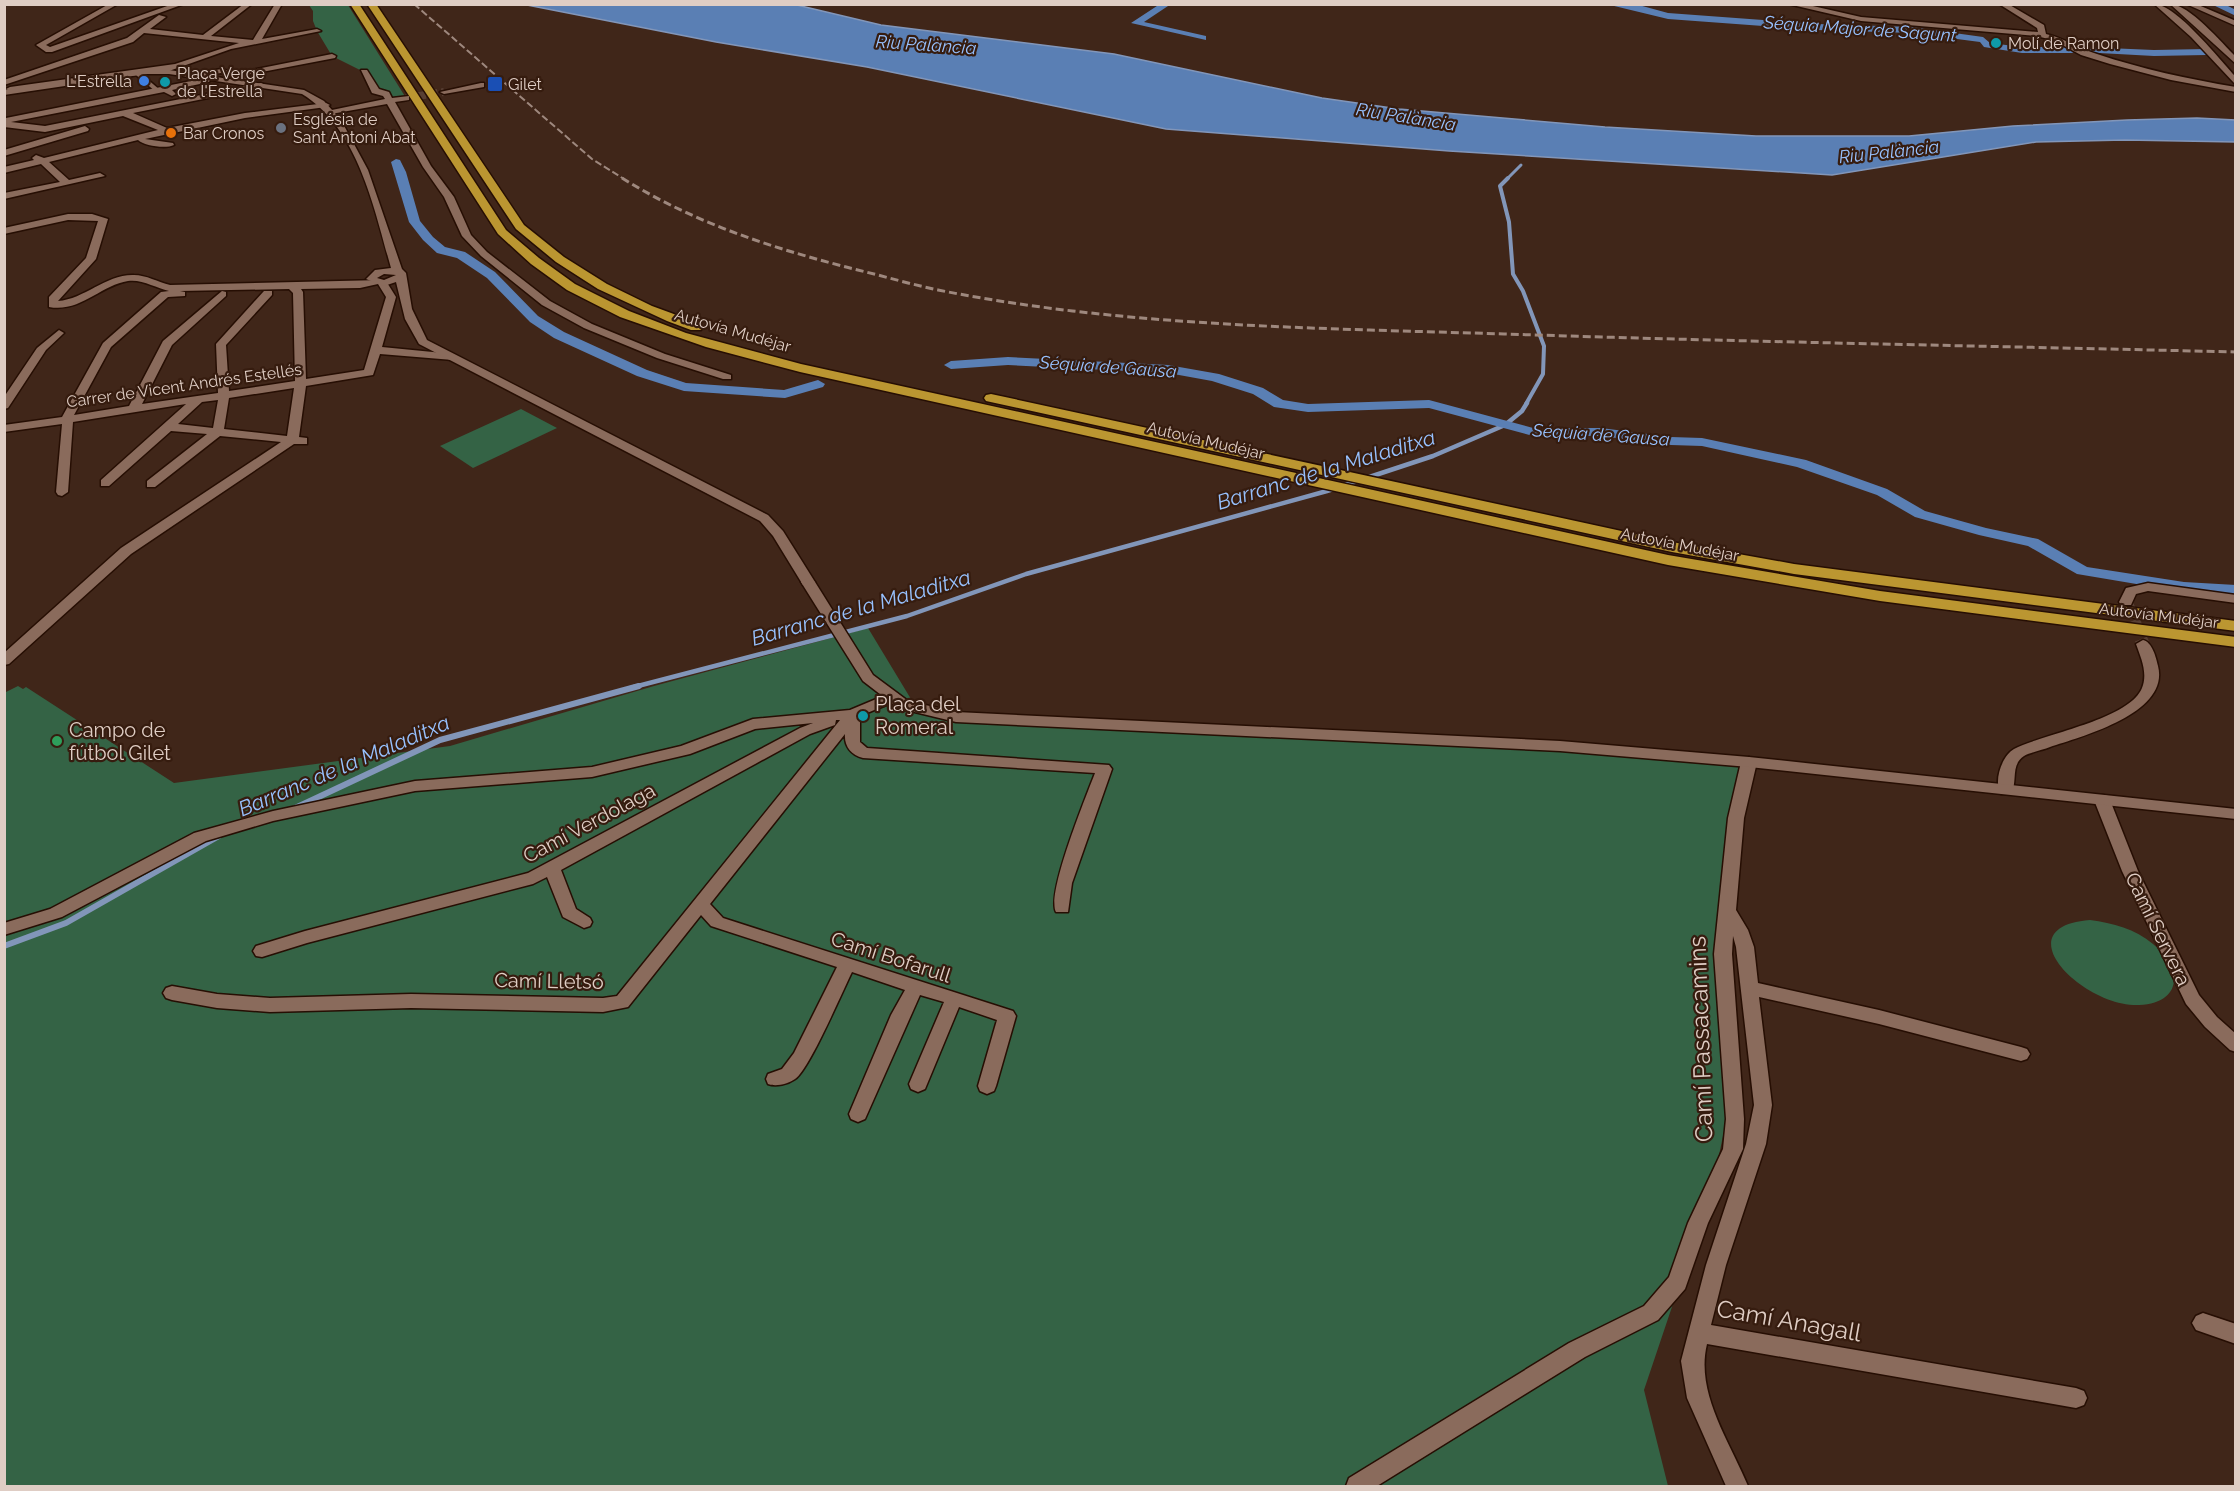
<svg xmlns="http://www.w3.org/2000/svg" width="2240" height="1491" font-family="Raleway,sans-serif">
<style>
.green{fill:#346345}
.water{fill:#5a7fb4;stroke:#8296b9;stroke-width:1.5}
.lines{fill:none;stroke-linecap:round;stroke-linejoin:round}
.stream-far3{stroke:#8296b9;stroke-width:3}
.stream-far2{stroke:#8296b9;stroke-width:4}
.stream-far1{stroke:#8296b9;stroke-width:4.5}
.stream{stroke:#8296b9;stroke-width:6}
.canal{fill:#5a7fb4;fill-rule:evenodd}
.minor-tunnel-far1{stroke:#583f33;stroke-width:8;stroke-dasharray:8 4;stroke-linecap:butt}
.minor-tunnel{stroke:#583f33;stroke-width:13;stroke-dasharray:13 7;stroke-linecap:butt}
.pedestrian-casing{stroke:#260e03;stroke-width:3}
.minor-casing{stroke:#260e03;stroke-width:3}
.tertiary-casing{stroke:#260e03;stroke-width:3}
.secondary-casing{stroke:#260e03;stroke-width:3}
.motorway-casing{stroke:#260e03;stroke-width:3}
.pedestrian{fill:#8a6b5c;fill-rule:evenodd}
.minor{fill:#8a6b5c;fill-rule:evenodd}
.tertiary{fill:#8a6b5c;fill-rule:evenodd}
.secondary{fill:#8a6b5c;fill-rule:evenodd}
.motorway{fill:#bb9631;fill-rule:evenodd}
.rail-far1{stroke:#9e887e;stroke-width:2;stroke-dasharray:7 3;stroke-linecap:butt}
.rail{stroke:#9e887e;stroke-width:3;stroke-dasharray:8 4;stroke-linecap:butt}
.culture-dot{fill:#0f9aa8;stroke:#361c0f;stroke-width:2}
.shop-dot{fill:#3f7fe0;stroke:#361c0f;stroke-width:2}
.transit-dot{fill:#1a4fb4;stroke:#361c0f;stroke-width:2}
.worship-dot{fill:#6b7280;stroke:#361c0f;stroke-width:2}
.food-dot{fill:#e8710a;stroke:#361c0f;stroke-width:2}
.leisure-dot{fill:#2e9e5b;stroke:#361c0f;stroke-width:2}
.labels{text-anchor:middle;stroke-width:4.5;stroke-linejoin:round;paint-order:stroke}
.far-poi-label{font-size:16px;fill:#dfcdc4;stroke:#361c0f;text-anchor:start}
.far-street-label{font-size:16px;fill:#dfcdc4;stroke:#361c0f}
.far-water-label{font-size:18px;font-style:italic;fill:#97c1fe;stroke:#361c0f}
.poi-label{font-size:20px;fill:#dfcdc4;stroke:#361c0f;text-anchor:start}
.street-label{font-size:20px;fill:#dfcdc4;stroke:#361c0f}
.water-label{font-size:21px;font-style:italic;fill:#97c1fe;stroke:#361c0f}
.near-street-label{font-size:24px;fill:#dfcdc4;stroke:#361c0f}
</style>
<rect width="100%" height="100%" fill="#402619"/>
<!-- green -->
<path class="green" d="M309,5H348L406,98L390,101L386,94L375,91L364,72L332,56L317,31L313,21V11Z
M521,409L557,428L473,468L440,446Z
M868,628L917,709L1046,722L1400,738L1749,762L1727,999L1733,1089L1712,1188L1644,1390L1668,1486H5L4,693L18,686L23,689L26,687L174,783L450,746L654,686Z
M2090,920C2113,923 2135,929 2153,944C2183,968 2183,1003 2139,1005C2083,1007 2002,927 2090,920Z"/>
<!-- water -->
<path class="water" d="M527,5H797L881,25L1114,54L1322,98L1399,109L1605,127L1756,136H1909L2013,126L2127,120L2197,118L2235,120V142L2125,140L2036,142L1832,175L1449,151L1166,129L867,67L716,42Z"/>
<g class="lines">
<!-- stream-far3 -->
<path class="stream-far3" d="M1507,179L1521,165"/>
<!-- stream-far2 -->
<path class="stream-far2" d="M1508,178L1500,186L1509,222L1513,274L1523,291L1544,346L1543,374L1526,404"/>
<!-- stream-far1 -->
<path class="stream-far1" d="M634,687L907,616L1026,574L1327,491L1433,456L1505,425L1522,411L1527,403"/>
<!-- stream -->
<path class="stream" d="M295,808L440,740L639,686
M4,946L66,923L219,836"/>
<!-- canal -->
<path class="canal" d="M1160,4H1171L1144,22L1206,36V40L1131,23Z
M1606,4H1635L1668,13L1817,24L1911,27L1983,37L1990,43L2022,47H2072L2077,50L2072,53H2022L1984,47L1980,42L1911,33L1817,30L1668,19Z
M2211,4H2224L2236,10V16Z
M2084,47L2154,50L2206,49L2211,52L2206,55L2154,56L2081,52V48Z
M396,159L400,160L406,172L420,221L433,237L445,247L465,252L495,272L538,316L564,332L647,370L686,383L784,390L818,380L825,384L823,387L785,398L684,391L637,376L554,338L530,322L487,278L457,258L437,253L423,240L409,222L391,162Z
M1008,357L1168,365L1219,374L1263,388L1283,400L1308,404L1429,400L1533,428H1601L1671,437L1702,438L1806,460L1887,489L1925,511L1986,528L2038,539L2087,567L2184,582L2236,585V595L2184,592L2077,574L2028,546L1979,535L1915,517L1877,495L1797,467L1702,446L1671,445L1601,436H1533L1429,408L1308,412L1274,407L1253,394L1212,381L1168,373L1008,365L951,369L944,365L951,361Z"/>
<!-- minor-tunnel-far1 -->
<path class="minor-tunnel-far1" d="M406,98L444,92"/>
<!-- minor-tunnel -->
<path class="minor-tunnel" d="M2126,602L2143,644"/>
<!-- pedestrian casing -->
<g class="pedestrian-casing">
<path id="pedestrian" d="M136,73H140L160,90V92H156L136,75Z"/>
</g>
<!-- minor casing -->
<g class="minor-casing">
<path id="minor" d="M109,4H118L46,45L50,47L173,4H184L52,52H46L36,45Z
M244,4H252L211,36L253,40L275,4H282L262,39L317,29L321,31L231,49L169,71L10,91L6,89L10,87L175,64L239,43L144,33L133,42L4,85V80L127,38L159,15L166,17L150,29L203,35Z
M1788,4H1804L1861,17L2038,32L2037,28L1999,4H2008L2044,25L2046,34C2064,38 2079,49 2097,54C2142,69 2188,79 2236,87V92L2171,80L2110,64L2081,55L2053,40L2036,36L1861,21Z
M2154,4C2176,4 2220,60 2236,77V85L2191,37Z
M2186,4H2196L2236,21V26Z
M332,54L336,56L335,58L246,75L252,78L248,80L221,73L193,77L189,75L221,69L237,73Z
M361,70H367L379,89L389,92L392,98L409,96V100L395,102L431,166L454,197L471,235L487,252L550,301L592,324L665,354L731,375V379H723L657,358L584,328L542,305L481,256L462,236L444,197L423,167L387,104L331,114L327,111L385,99L383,96L372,93Z
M206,78L210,80L209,82L172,90L176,94L172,96L164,92L11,122L45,126L261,83L265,85L264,87L133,113L167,128L245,113L326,103L330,105L326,107L245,118L145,139L173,143L174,145C166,149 144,146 138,140L49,162L69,180L100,173L105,176L4,199V193L60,182L41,164L4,173V167L34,160L32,158L36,155L44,158L158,130L123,116L45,132L4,127L6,118Z
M481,83H484V87L444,94L440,92Z
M85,126L89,129L88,131L4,156V150Z
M68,214H92L108,219L96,259L58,301C85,299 106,274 134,275C146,275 158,282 170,285L382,280L386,281L396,297L382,347L453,354L458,357L453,360L380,354L373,375L306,386L299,437L307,438V444H294L131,554L9,664L4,665V653L121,548L281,442L220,436L155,487H147V481L207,434L171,431L109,486H101V480L186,404L73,422L68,492L62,496L58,495L56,492L62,424L4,432V425L62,417L103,343L161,292L169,291C156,288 142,279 128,281C101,285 80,313 49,307V297L86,258L98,221L68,220L4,234V228ZM378,284L386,297L364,370L306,379L303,292L301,289L360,288ZM289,289L293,293L295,381L229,391L226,345L272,295V291H264L216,344L218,393L142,404L172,345L226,296V292L222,291L163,341L129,406L74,415L111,347L168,297L185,296V292L180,291ZM294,388L287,436L224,429L229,398ZM218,400L213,428L178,424L202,402Z
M59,330L64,333L46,350L8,408L4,409V397L37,348Z
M2148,583L2236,595V603L2148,591L2136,594L2131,605H2121L2119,602L2126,588Z
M2143,640C2152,642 2156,657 2158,666C2170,713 2083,736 2050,747C2043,750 2031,752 2024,756C2010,765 2018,782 2011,794H2001C1993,781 2002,756 2014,749C2042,734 2129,720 2142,688C2148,673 2141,658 2136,644Z
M893,692L898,694L900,697L898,700L860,716V742L867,748L1109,765L1112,769L1072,883L1068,912H1056C1046,894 1086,797 1095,773L863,758C851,755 844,746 845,734L710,904L723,918L1013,1011L1016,1016L996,1086L994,1091L987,1094L980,1091L978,1086L997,1020L959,1007L925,1089L918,1092L911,1089L909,1084L944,1002L920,995L865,1119L858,1122L851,1119L849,1114L891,1015L905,990L852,972C842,992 809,1070 795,1079C788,1084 776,1087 768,1084L766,1079L768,1074L782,1069L794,1053L837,967L711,926L701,915L628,1007L603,1012L411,1008L270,1012L217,1008L172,1000L166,998L163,993L166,988L172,986L217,994L270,998L411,994L603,998L617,996L840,720H836L835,725L810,734L561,870L576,909L590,918L592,922L590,926L584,928L563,917L547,877L533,884L307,943L262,957L256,956L253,951L256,946L305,931L528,873L800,728L813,723L755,729L690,754L592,777L415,791L273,821L206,841L62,917L4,935V923L50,909L194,833L273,811L415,781L592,767L681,746L753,719L850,710Z
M1749,757L1757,762L1744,818L1736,910L1748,930L1754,947L1758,983L1879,1010L2021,1047L2027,1049L2030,1054L2027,1059L2021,1061L1879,1024L1759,997L1772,1105L1766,1144L1726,1265L1711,1325L2076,1388L2084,1391L2087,1398L2084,1405L2076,1408L1707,1344C1695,1393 1730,1442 1748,1486H1726L1687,1398L1681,1361L1706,1265L1746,1144L1754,1105L1736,947L1733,936L1732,954L1744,1119L1743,1149L1708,1223L1685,1289L1658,1320L1585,1357L1377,1486H1346L1349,1478L1569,1343L1644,1306L1669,1277L1688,1223L1723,1149L1726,1119L1714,954L1728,818L1741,762Z
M2102,795L2108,796L2110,800L2138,871L2199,995L2217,1017L2236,1034V1052L2230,1050L2205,1027L2186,1004L2122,871L2094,800L2096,796Z
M2203,1313L2236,1324V1344L2196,1330L2192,1323L2196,1316Z"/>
</g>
<!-- tertiary casing -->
<g class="tertiary-casing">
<path id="tertiary" d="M146,70H169L304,90L324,101L341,120L368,170L402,269L406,273L412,309L427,340L768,515L783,531L815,582L813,585H803L773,536L760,521L419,344L405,319L396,282L384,286L366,279L375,270L391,268C374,208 358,128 302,94L169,74H146L4,95V90ZM384,274L396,275L384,280L377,278Z"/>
</g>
<!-- secondary casing -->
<g class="secondary-casing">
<path id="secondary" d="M2170,4C2189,4 2222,43 2236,57V64Z
M808,578L815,582L873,675L908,701L956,712L1560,741L1749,757L2236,809V819L1749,767L1560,751L956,722L898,708L863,681L801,582Z"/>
</g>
<!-- motorway casing -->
<g class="motorway-casing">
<path id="motorway" d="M350,4H359L506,230L539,258L575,284L629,311L686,333L801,364L1668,555L1880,591L2236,637V647L1880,601L1668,565L800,372L706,347L620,317L567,290L531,264L498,234Z
M367,4H376L524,225L564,257L607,284L652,306L701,324L702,327L701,330H691L667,321L598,289L556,262L516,229Z
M991,394L1672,542L1794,564L2236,621V631L1794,574L1672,552L986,401L984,398L986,395Z"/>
</g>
<!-- pedestrian -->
<use href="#pedestrian" class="pedestrian"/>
<!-- minor -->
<use href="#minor" class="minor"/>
<!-- tertiary -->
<use href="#tertiary" class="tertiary"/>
<!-- secondary -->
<use href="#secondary" class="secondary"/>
<!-- motorway -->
<use href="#motorway" class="motorway"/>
<!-- rail-far1 -->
<path class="rail-far1" d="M414,4L592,159L624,179"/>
<!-- rail -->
<path class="rail" d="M622,178C697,225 781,251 866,272C890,278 914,285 938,290C1124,327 1315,328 1504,334C1748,342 1992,346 2236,352"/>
</g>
<!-- markers -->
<g class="culture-dot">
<circle cx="1996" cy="43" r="6"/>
<circle cx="165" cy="82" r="6"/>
<circle cx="863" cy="716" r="6"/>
</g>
<circle class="shop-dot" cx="144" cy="81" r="6"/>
<rect class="transit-dot" x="487" y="76" width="16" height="16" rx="3"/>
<circle class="worship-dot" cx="281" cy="128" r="6"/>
<circle class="food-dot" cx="171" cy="133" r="6"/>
<circle class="leisure-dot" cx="57" cy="741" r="6"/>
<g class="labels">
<!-- far-poi labels -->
<g class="far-poi-label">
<text x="2008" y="49">Molí de Ramon</text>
<text x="177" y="79">Plaça Verge<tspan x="177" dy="18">de l'Estrella</tspan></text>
<text x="132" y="87" text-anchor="end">L'Estrella</text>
<text x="508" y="90">Gilet</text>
<text x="293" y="125">Església de<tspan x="293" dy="18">Sant Antoni Abat</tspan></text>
<text x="183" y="139">Bar Cronos</text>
</g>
<!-- far-street labels -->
<g class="far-street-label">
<text transform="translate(733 330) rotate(16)" y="6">Autovía Mudéjar</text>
<text transform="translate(184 385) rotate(-8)" y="6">Carrer de Vicent Andrés Estellés</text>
<text transform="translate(1206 440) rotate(13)" y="6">Autovía Mudéjar</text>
<text transform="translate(1680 544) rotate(11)" y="6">Autovía Mudéjar</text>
<text transform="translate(2159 615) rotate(7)" y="6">Autovía Mudéjar</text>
</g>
<!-- far-water labels -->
<g class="far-water-label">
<text transform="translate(1860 29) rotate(4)" y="6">Séquia Major de Sagunt</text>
<text transform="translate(926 45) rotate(4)" y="6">Riu Palància</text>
<text transform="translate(1406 117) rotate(9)" y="6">Riu Palància</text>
<text transform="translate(1889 152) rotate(-6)" y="6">Riu Palància</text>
<text transform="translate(1108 367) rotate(4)" y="6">Séquia de Gausa</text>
<text transform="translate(1601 435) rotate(4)" y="6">Séquia de Gausa</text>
</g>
<!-- poi labels -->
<g class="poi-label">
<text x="875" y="711">Plaça del<tspan x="875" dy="23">Romeral</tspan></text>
<text x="69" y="737">Campo de<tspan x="69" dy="23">fútbol Gilet</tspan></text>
</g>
<!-- street labels -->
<g class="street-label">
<text transform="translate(589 823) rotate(-28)" y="7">Camí Verdolaga</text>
<text transform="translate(2158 929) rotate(64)" y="7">Camí Servera</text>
<text transform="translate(891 957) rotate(18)" y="7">Camí Bofarull</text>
<text transform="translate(549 981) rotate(1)" y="7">Camí Lletsó</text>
</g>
<!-- water labels -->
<g class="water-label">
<text transform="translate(1326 470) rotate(-17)" y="7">Barranc de la Maladitxa</text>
<text transform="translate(861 608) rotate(-16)" y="7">Barranc de la Maladitxa</text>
<text transform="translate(344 766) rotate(-23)" y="7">Barranc de la Maladitxa</text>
</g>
<!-- near-street labels -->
<g class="near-street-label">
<text transform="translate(1701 1039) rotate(-92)" y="8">Camí Passacamins</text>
<text transform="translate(1789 1321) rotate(10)" y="8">Camí Anagall</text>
</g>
</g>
<!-- border -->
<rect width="2240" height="1491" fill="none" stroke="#dfcdc4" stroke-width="12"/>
</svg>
